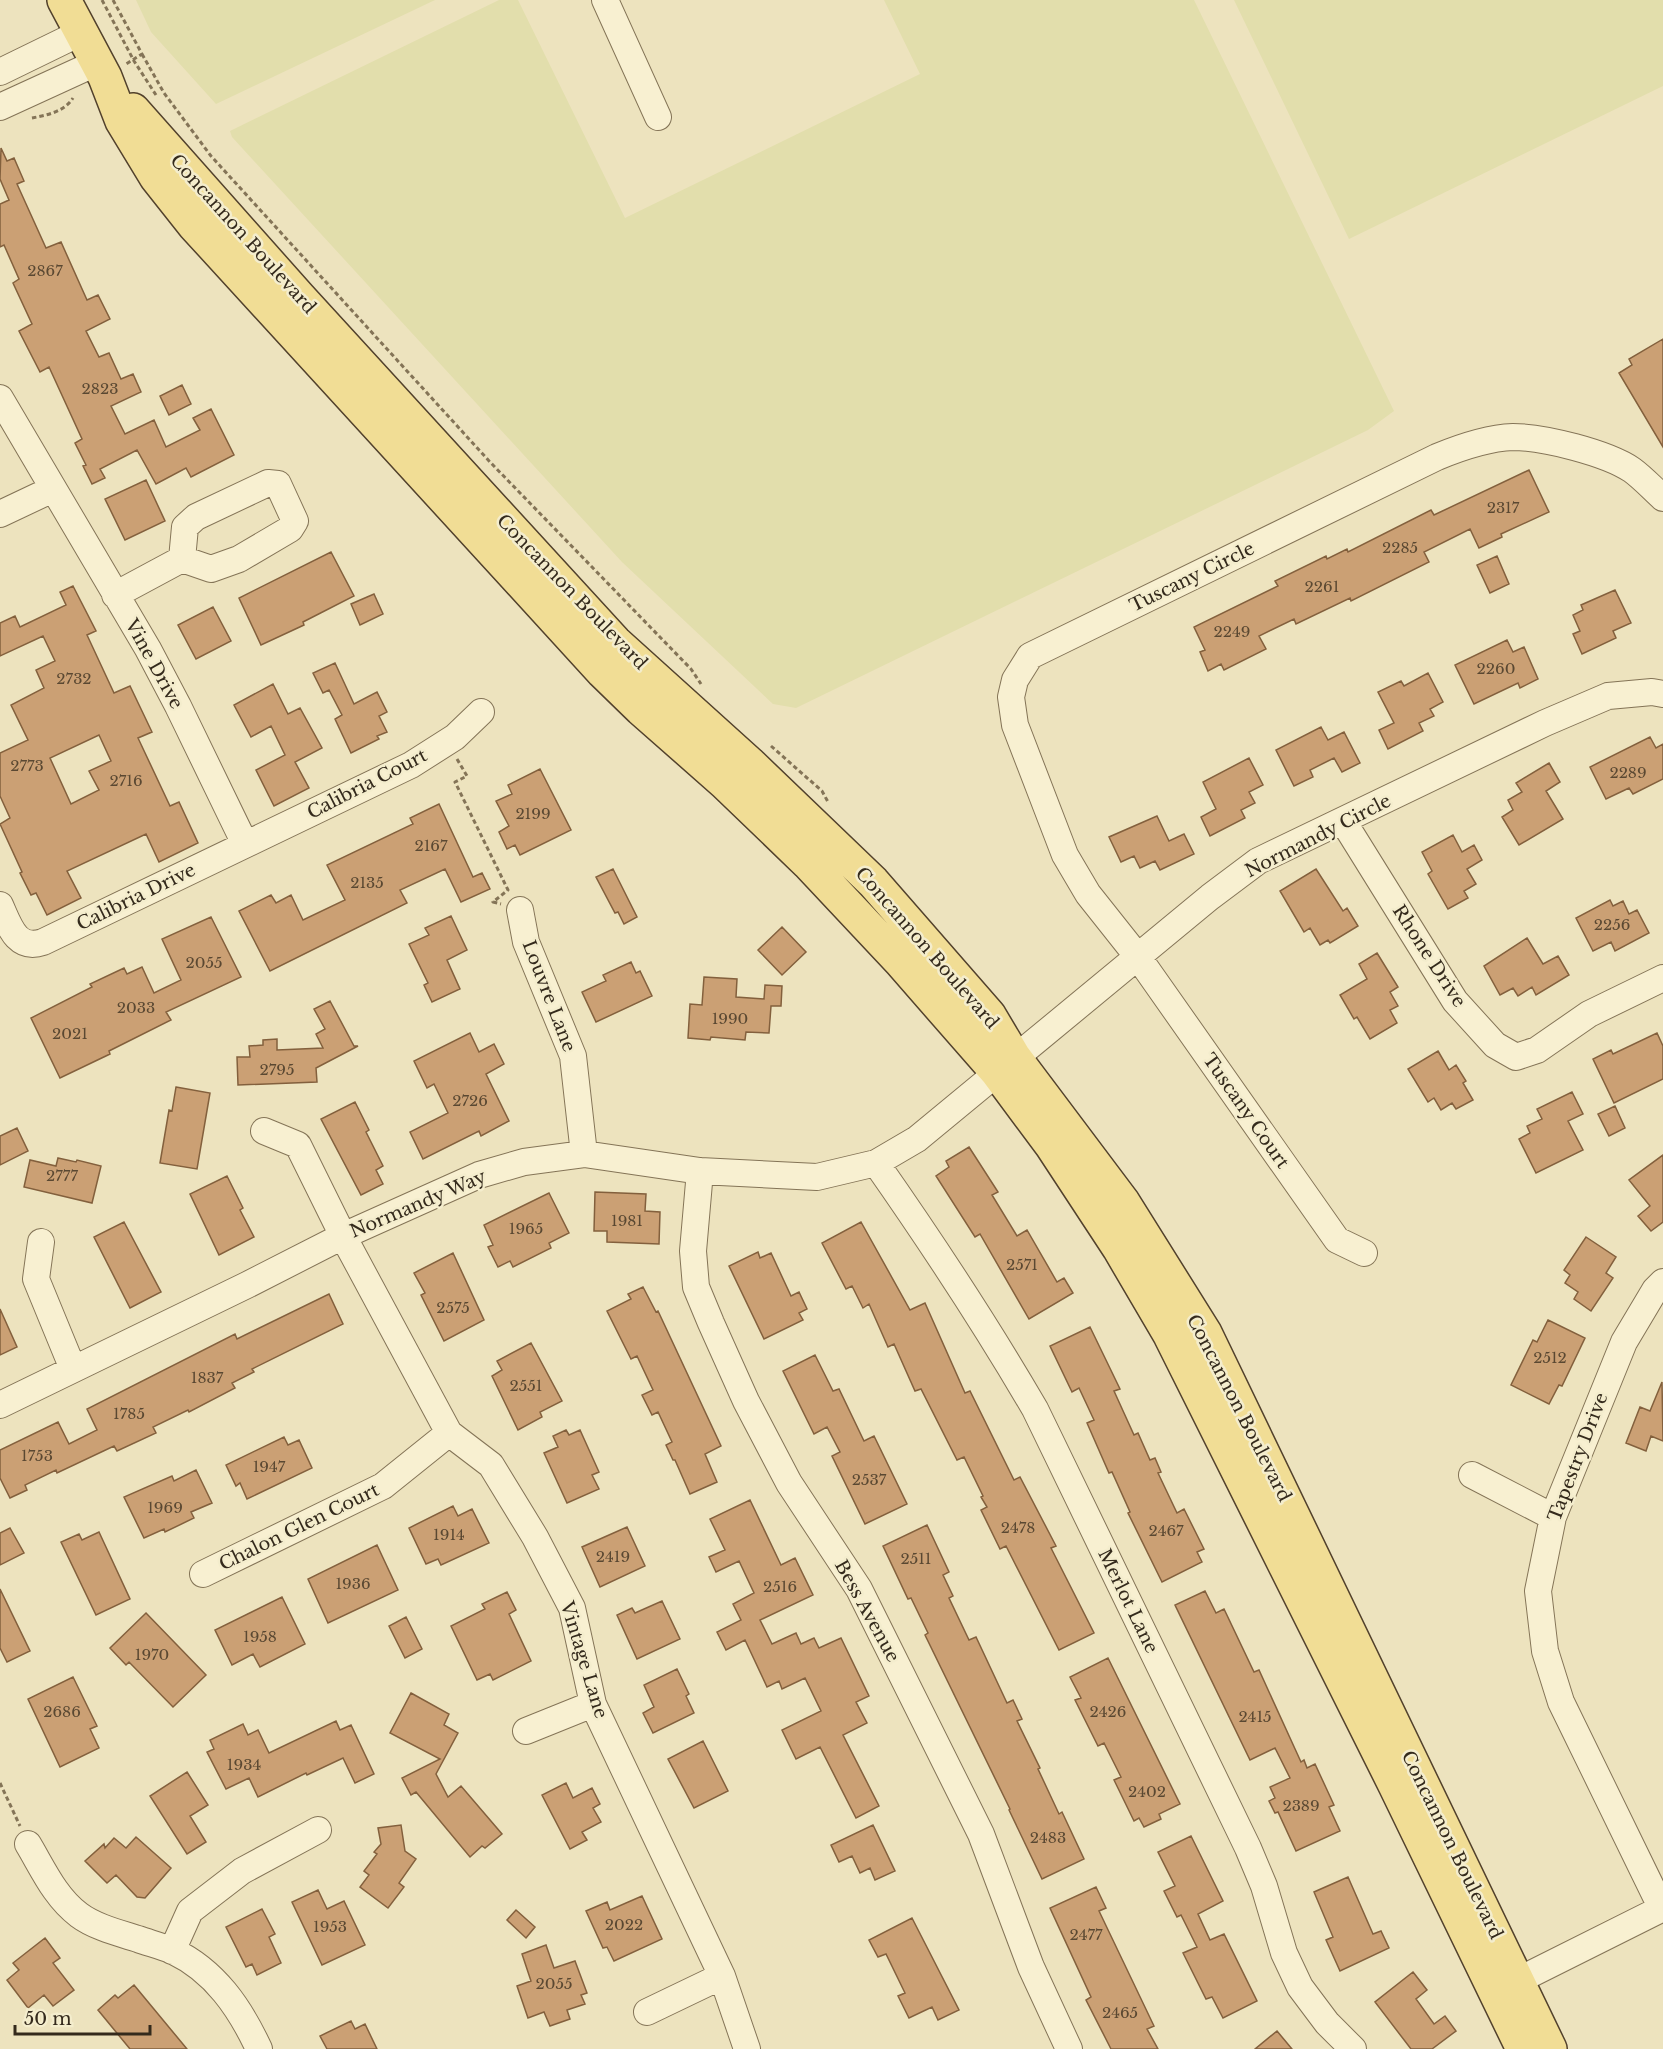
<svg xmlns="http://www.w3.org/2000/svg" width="1663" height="2049" font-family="'Libre Baskerville',serif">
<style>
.farmland{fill:#e2deac}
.building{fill:#cba074;stroke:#83603d;stroke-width:1.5;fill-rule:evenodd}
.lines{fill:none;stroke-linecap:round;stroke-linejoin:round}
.minor-casing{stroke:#847457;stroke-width:28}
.major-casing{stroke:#52412c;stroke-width:36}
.path{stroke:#847457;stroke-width:3;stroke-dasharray:4.5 3;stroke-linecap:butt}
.minor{stroke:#f8f0d1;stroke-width:26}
.major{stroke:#f1dd95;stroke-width:33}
.labels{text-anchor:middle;stroke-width:5;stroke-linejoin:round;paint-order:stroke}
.number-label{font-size:15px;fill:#5a4832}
.street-label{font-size:18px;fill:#342a1c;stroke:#f4edcd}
</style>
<rect width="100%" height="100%" fill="#ede3be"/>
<!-- farmland -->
<path class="farmland" d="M136,0H435L216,104L151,32Z
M499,0H518L625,218L920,74L884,0H1194L1394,411L1368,430L796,708L773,704L622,562L232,137L230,131Z
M1234,0H1663V86L1349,239Z"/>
<!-- building -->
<path class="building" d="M1,148L7,161L14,158L24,181L17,184L46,248L61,242L87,300L98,295L110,319L86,331L99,357L109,353L121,379L133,374L141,392L111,406L125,434L154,420L166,447L200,430L193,418L211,409L234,455L191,477L186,468L156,484L137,450L100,469L105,478L92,484L83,466L86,465L75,443L82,439L49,367L40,372L19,331L32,324L13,283L19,279L4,245L0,247V204L9,200L0,179Z
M1663,339V447L1619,373L1632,365L1629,359Z
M182,385L191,404L169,415L160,396Z
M1529,470L1549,512L1501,534L1502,537L1479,548L1470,529L1424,552L1429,562L1351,601L1350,598L1296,624L1294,619L1259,636L1266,649L1224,670L1221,664L1208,671L1200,652L1205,650L1194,627L1278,586L1275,581L1326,556L1327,559L1347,549L1348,552L1431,510L1434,515Z
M146,480L165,521L125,540L105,499Z
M331,552L354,596L303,622L304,625L261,645L239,598Z
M1497,556L1509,584L1490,593L1477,565Z
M73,586L96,631L87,635L114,693L130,686L152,732L138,738L170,806L179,802L198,843L159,862L146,834L67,871L81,898L47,915L36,893L31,895L20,873L22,872L0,824L10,818L0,796V753L28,740L11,705L44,688L36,670L55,661L43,636L0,656V623L15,616L20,627L66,605L60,592ZM99,735L111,761L89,771L99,790L71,804L50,758Z
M1615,590L1631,623L1613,631L1616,638L1582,654L1573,634L1580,631L1573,615L1583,610L1581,605Z
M374,594L383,614L360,625L351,604Z
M213,607L231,641L196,659L178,625Z
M1507,640L1513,652L1524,647L1538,679L1520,688L1518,683L1474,704L1455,665Z
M335,663L354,704L377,692L387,712L379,716L387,732L377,736L379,739L351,753L335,719L342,715L329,690L323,693L313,673Z
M1428,673L1443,702L1430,709L1434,716L1419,723L1423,731L1388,749L1379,730L1394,723L1378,692L1401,681L1404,686Z
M273,684L288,714L300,708L322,748L295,762L309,788L274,806L256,770L285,755L271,726L251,737L234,705Z
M1321,727L1328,740L1344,732L1360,763L1342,772L1334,758L1310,770L1313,777L1294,786L1276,750Z
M1650,737L1656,748L1663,744V779L1633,794L1629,788L1606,799L1590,767Z
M1249,758L1263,785L1249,792L1255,803L1241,810L1245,818L1210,836L1201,817L1216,809L1203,782Z
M1549,763L1560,782L1546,791L1563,819L1519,845L1502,817L1513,810L1508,800L1522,792L1516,783Z
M540,769L571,830L520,855L515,845L507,849L499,832L509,826L496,801L512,794L508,785Z
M439,804L473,877L482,873L490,889L461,902L445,869L400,890L407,903L270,971L239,911L271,895L276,903L291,895L303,920L345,900L327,865L413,824L410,818Z
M1157,816L1169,841L1184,834L1194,854L1160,870L1155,861L1140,868L1134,856L1121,862L1109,837Z
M1453,835L1462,852L1474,845L1482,860L1467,869L1476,884L1464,891L1468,898L1448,909L1428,874L1432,871L1422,852Z
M613,869L637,917L624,924L618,912L615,913L596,877Z
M1316,869L1343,911L1347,908L1358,926L1330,943L1328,940L1320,945L1310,928L1304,932L1280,891Z
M1610,900L1613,906L1623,901L1629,914L1637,910L1649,933L1615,951L1611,942L1593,951L1576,918Z
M451,916L467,950L447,960L460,989L432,1002L424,985L428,983L409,944L429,935L425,928Z
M211,917L241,977L166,1012L171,1020L109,1051L110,1054L60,1078L31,1018L92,987L90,984L124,968L127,974L142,967L154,993L181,980L162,939Z
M782,927L806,952L782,975L758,950Z
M1527,938L1543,964L1558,956L1569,975L1536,995L1532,987L1518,996L1513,988L1500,995L1484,966Z
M1377,953L1398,987L1390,992L1398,1006L1390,1010L1397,1023L1370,1039L1357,1017L1354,1019L1340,995L1367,979L1359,964Z
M631,962L636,973L640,971L652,996L596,1022L582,992L606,981L603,975Z
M704,977L737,979L736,997L764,999L765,985L782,986L781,1006H771L769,1033L746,1032L745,1040L711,1037L710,1040L688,1038L690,1004L702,1005Z
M330,1001L354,1046H358L316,1068L317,1082L238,1085L237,1057H250L249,1046L263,1045V1040L277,1039V1050L323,1048L316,1034L325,1029L314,1009Z
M470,1033L479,1052L494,1044L504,1064L486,1074L509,1121L481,1136L479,1131L423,1159L410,1132L448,1113L434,1084L427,1088L414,1061Z
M1657,1033L1663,1046V1079L1614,1103L1593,1059L1611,1050L1613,1054Z
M1438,1051L1449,1070L1456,1065L1466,1081L1463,1083L1473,1100L1456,1109L1452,1103L1441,1110L1434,1098L1428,1102L1408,1069Z
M176,1087L210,1093L197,1169L160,1163L169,1110L172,1111Z
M1572,1092L1583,1114L1568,1121L1583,1150L1536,1173L1519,1139L1530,1133L1527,1126L1542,1119L1537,1109Z
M355,1102L369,1130L366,1132L383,1166L376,1170L383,1184L361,1195L321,1119Z
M1615,1106L1625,1128L1609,1136L1598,1114Z
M17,1128L28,1151L0,1165V1136Z
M969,1147L998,1192L992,1195L1017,1236L1027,1230L1057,1282L1064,1278L1073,1293L1029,1319L980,1234L975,1237L936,1176L949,1167L946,1161Z
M1663,1155V1222L1651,1231L1638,1216L1650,1206L1629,1180Z
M58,1158L76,1162L77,1160L101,1166L92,1203L24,1187L30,1160L56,1166Z
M227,1176L243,1208L240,1210L254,1237L219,1255L190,1194Z
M595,1192L646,1194L645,1211L660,1212L659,1244L607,1242V1231H594Z
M549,1193L569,1233L549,1243L551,1248L513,1267L510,1261L498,1267L488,1247L493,1245L484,1225Z
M124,1222L161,1292L130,1308L94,1237Z
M861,1222L910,1310L925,1303L965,1393L970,1391L1014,1480L1020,1477L1056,1546L1051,1548L1094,1633L1059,1650L1006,1546L1000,1549L981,1510L987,1507L981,1497L983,1496L964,1457L957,1460L921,1389L915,1391L894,1344L888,1347L869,1304L863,1308L852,1286L846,1289L822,1243Z
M1586,1237L1616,1257L1606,1273L1613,1278L1591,1311L1574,1299L1578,1292L1565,1283L1570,1275L1564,1270Z
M758,1252L760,1258L771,1253L791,1296L799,1292L807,1309L799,1313L803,1320L764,1339L729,1266Z
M453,1253L484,1320L444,1341L421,1295L425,1293L414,1273Z
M643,1287L656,1312L658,1311L721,1446L705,1454L717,1482L690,1494L675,1460H673L666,1445L672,1442L658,1412L652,1415L642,1395L653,1390L637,1356L631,1359L607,1311L631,1299L628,1294Z
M329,1294L343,1324L252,1369L254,1372L232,1383L235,1388L189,1412L188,1410L153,1427L156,1433L117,1451L114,1446L57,1473L56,1470L25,1485L27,1490L10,1498L0,1478V1450L58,1422L69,1444L97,1430L87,1409L235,1334L237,1339Z
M0,1309L17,1347L0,1355Z
M1548,1320L1585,1338L1562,1386L1559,1385L1549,1404L1511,1385L1533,1340L1537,1342Z
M1090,1327L1120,1389L1114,1391L1134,1435L1138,1433L1150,1460L1155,1458L1161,1472L1158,1473L1177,1513L1184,1509L1204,1549L1197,1552L1202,1562L1162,1582L1128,1513L1130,1512L1112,1472L1109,1473L1087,1423L1094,1420L1079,1388L1072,1392L1050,1346Z
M531,1343L562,1401L540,1412L542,1417L518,1430L492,1376L502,1370L497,1361Z
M815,1355L833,1391L839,1389L864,1441L874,1436L907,1504L865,1524L832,1456L840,1452L827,1427L814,1434L783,1371Z
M1662,1382L1663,1441L1651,1436L1646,1451L1626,1443L1640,1407L1650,1411Z
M566,1430L569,1435L580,1430L599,1472L592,1475L599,1489L567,1503L544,1453L558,1447L553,1436Z
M284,1437L288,1445L299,1440L312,1468L247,1499L240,1483L236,1486L226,1465Z
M196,1470L212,1503L191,1512L194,1518L165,1532L164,1529L144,1538L124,1497L172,1476L174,1481Z
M750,1500L781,1565L795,1558L813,1595L760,1620L772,1644L796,1633L801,1644L814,1638L819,1648L841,1638L869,1696L856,1702L867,1723L843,1735L879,1806L856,1818L820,1747L796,1759L782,1730L821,1711L805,1678L782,1689L779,1681L767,1687L745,1640L726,1650L717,1632L741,1620L733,1604L754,1593L739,1561L716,1572L709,1557L725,1550L710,1519Z
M453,1506L458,1516L472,1509L489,1543L441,1565L438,1559L426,1564L409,1528Z
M927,1525L949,1572L943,1575L953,1596L949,1598L969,1640L976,1637L1007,1703L1013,1700L1022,1719L1017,1721L1040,1768L1038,1769L1059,1814L1062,1812L1084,1859L1042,1879L1009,1810L1010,1809L925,1635L928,1633L911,1598L908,1599L883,1546Z
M627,1527L645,1566L600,1587L582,1547Z
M10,1528L24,1553L0,1565V1533Z
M99,1532L130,1599L96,1615L61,1542L79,1534L82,1540Z
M377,1545L398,1590L328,1623L308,1579Z
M0,1589L30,1651L7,1662L0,1648Z
M1205,1591L1216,1613L1224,1609L1254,1672L1259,1670L1301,1762L1304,1760L1307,1768L1315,1764L1334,1805L1329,1807L1340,1831L1296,1851L1278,1812L1275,1813L1269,1801L1275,1798L1270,1787L1290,1778L1275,1748L1250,1760L1175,1605Z
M507,1592L516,1610L509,1614L531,1661L493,1680L490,1674L477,1680L451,1626L485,1609L482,1604Z
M282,1597L305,1644L260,1667L253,1654L232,1665L215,1630Z
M662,1601L680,1639L637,1659L617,1615L632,1608L635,1613Z
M146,1613L206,1675L173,1707L129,1662L126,1665L110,1648Z
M406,1617L422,1649L405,1658L389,1626Z
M1108,1658L1180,1804L1159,1814L1161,1819L1144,1827L1139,1818L1134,1821L1114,1780L1121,1777L1104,1743L1098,1746L1075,1700L1081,1698L1070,1677Z
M677,1669L689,1694L686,1696L694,1713L653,1733L643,1713L654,1707L644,1685Z
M73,1677L97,1726L90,1729L99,1748L60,1767L28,1699Z
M411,1693L449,1714L444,1725L458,1733L436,1774L448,1797L461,1786L502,1834L485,1848L482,1846L470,1857L416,1792L411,1795L402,1778L440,1759L390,1733Z
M336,1721L340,1730L351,1725L374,1774L355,1783L343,1758L307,1775L306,1773L258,1797L249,1778L226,1789L207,1752L214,1749L210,1740L243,1724L248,1735L258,1730L269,1753Z
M703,1741L728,1791L694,1808L668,1759Z
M187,1772L208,1805L190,1816L206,1842L187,1854L150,1796Z
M566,1783L573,1798L592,1788L600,1804L593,1808L601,1822L582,1832L587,1840L570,1849L542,1795Z
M401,1825L405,1851L416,1859L399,1883L404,1887L388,1908L360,1887L369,1875L364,1871L377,1854L374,1852L381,1844L378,1828Z
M873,1825L895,1871L875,1880L870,1868L860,1873L852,1856L839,1862L831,1845Z
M1191,1836L1223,1901L1198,1914L1210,1940L1224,1934L1257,2001L1223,2018L1212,1997L1206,1999L1183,1953L1197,1947L1181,1915L1177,1917L1164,1891L1175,1886L1158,1852Z
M136,1837L171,1868L145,1898L137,1897L116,1875L107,1883L85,1861L104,1844L105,1848L114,1838L126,1848Z
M1348,1877L1373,1934L1381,1931L1389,1948L1340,1971L1326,1940L1333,1937L1314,1892Z
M1096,1887L1106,1908L1099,1911L1154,2026L1147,2029L1158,2049H1111L1086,2000L1091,1997L1050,1908Z
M318,1890L327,1909L344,1901L365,1945L322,1965L292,1902Z
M642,1896L662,1939L614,1961L607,1947L603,1948L586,1911L607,1902L610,1910Z
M262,1909L275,1934L269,1937L281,1963L257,1975L252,1964L246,1967L226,1927Z
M516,1910L535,1927L526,1938L507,1920Z
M912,1918L959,2010L938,2020L932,2007L909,2018L898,1996L905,1993L886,1954L878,1957L869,1940Z
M45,1938L60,1958L53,1963L74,1990L53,2006L44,1995L28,2008L7,1980L19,1970L13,1963Z
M546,1945L554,1968L575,1961L587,1993L581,1995L585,2004L567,2010L570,2019L550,2026L544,2012L528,2018L517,1986L531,1981L522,1954Z
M1413,1972L1427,1990L1416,1999L1434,2024L1445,2016L1456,2031L1432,2049H1411L1375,2002Z
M134,1985L187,2049H130L98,2010L115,1995L118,1998Z
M351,2021L355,2029L365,2024L377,2049H327L320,2036Z
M1277,2031L1292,2049H1255Z"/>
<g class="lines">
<!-- minor casing -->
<g class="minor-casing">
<path id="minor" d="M605,0L658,117
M0,72L80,33
M0,107L96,63
M0,398L148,649L178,706L245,844
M268,483L278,484L295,521L290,529L239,559L211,569L182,559L185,527L196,517Z
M0,514L53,489
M115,595L182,559
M1343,821L1455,1001L1495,1045L1516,1057L1537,1050L1589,1014L1663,978
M0,905C9,925 16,951 43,942L411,765L455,737L481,712
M520,910L526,942L573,1056L584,1154
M264,1131L298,1145L343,1236L449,1433L491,1465L535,1537L572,1608L593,1704L722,1976L747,2049
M876,1163C932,1243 986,1325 1035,1409L1248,1848L1264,1886L1284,1953L1300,1987L1327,2023L1353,2049
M700,1171L693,1251L696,1287L711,1323L746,1401L789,1483L859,1589L981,1834L1031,1967L1069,2049
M41,1242L36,1279L73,1369
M1364,1253L1337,1240L1138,957L1088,894L1065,855L1015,725L1011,697L1015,680L1030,656L1437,457C1461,447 1487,438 1513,437C1544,437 1607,453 1632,470C1643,478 1653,489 1663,498
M0,1405L247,1285L343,1236L479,1175L524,1162L584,1154L700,1171L817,1177L876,1163L917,1139L1210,897L1258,861L1545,723L1608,696L1652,692L1663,694
M1472,1475L1553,1517
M203,1574L383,1486L449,1433
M526,1731L593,1704
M28,1844C43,1869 55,1897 79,1915C95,1927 119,1933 138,1939C149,1943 162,1946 173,1951C215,1971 240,2008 259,2049
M1662,1909L1561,1702L1545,1651L1538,1591L1553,1517L1624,1342L1655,1290L1663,1282
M172,1951L190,1911L242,1871L318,1830
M1501,1989L1663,1908
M647,2012L722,1976"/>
</g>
<!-- major casing -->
<g class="major-casing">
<path id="major" d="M64,0L105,77L122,121L156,177L194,225L603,672L641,709L725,783L808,863L900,961L997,1072L1052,1146L1119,1248L1170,1335L1395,1785L1523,2049
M133,110L299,297L615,642L749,763L873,882L989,1015L1014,1057L1123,1202L1205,1333L1550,2049"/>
</g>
<!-- path -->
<path class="path" d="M102,0L134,61L156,95
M113,0L142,54L126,64
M142,54L164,93L211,156L490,462L691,669L701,684
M32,118C47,115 64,112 73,98
M771,746L822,791L828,802
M457,759L467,776L455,782L508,890L493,902L501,904
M0,1783L20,1826"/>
<!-- minor -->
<use href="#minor" class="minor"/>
<!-- major -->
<use href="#major" class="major"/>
</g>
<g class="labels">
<!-- number labels -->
<g class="number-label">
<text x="45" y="276">2867</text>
<text x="100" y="394">2823</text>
<text x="1503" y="513">2317</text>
<text x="1400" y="553">2285</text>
<text x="1322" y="592">2261</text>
<text x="1232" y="637">2249</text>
<text x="1496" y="674">2260</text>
<text x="74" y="684">2732</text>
<text x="27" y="771">2773</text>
<text x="1628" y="778">2289</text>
<text x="126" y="786">2716</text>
<text x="533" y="819">2199</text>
<text x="431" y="851">2167</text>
<text x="367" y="888">2135</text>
<text x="1612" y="930">2256</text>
<text x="204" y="968">2055</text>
<text x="136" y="1013">2033</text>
<text x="730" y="1024">1990</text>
<text x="70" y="1039">2021</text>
<text x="277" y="1075">2795</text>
<text x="470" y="1106">2726</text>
<text x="62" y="1181">2777</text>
<text x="627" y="1226">1981</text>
<text x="526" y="1234">1965</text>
<text x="1022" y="1270">2571</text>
<text x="453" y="1313">2575</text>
<text x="1550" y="1363">2512</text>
<text x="207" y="1383">1837</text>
<text x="526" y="1391">2551</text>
<text x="129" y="1419">1785</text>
<text x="37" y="1461">1753</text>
<text x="269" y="1472">1947</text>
<text x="869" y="1485">2537</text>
<text x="165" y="1513">1969</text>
<text x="1018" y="1533">2478</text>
<text x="1166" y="1536">2467</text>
<text x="449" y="1540">1914</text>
<text x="613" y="1562">2419</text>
<text x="916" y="1564">2511</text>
<text x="353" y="1589">1936</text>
<text x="780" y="1592">2516</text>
<text x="260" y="1642">1958</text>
<text x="152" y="1660">1970</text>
<text x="62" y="1717">2686</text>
<text x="1108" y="1717">2426</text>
<text x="1255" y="1722">2415</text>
<text x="244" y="1770">1934</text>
<text x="1147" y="1797">2402</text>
<text x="1301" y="1811">2389</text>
<text x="1048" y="1843">2483</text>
<text x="624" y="1930">2022</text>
<text x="330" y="1932">1953</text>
<text x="1086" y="1940">2477</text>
<text x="554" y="1989">2055</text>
<text x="1120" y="2018">2465</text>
</g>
<!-- street labels -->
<g class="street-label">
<text transform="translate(243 234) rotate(48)" y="6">Concannon Boulevard</text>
<text transform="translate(1192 577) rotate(-26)" y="6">Tuscany Circle</text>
<text transform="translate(572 592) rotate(46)" y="6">Concannon Boulevard</text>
<text transform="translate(154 664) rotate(61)" y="6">Vine Drive</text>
<text transform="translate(367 784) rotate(-27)" y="6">Calibria Court</text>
<text transform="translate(1318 836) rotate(-27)" y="6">Normandy Circle</text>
<text transform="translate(136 897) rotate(-26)" y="6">Calibria Drive</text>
<text transform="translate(927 948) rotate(49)" y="6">Concannon Boulevard</text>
<text transform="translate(1429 956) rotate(57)" y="6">Rhone Drive</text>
<text transform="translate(549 996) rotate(69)" y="6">Louvre Lane</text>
<text transform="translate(1246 1111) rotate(55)" y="6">Tuscany Court</text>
<text transform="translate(418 1204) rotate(-23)" y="6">Normandy Way</text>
<text transform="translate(1239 1408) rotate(63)" y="6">Concannon Boulevard</text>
<text transform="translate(1578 1457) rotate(-69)" y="6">Tapestry Drive</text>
<text transform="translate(299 1527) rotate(-26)" y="6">Chalon Glen Court</text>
<text transform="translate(1128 1601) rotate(64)" y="6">Merlot Lane</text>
<text transform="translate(867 1611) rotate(61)" y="6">Bess Avenue</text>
<text transform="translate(584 1660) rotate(73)" y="6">Vintage Lane</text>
<text transform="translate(1452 1845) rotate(64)" y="6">Concannon Boulevard</text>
</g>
</g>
<!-- scale -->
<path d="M15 2025v9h135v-9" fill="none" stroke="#342a1c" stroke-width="3"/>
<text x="24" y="2025" font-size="18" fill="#342a1c" stroke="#f4edcd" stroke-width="4.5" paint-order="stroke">50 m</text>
</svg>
